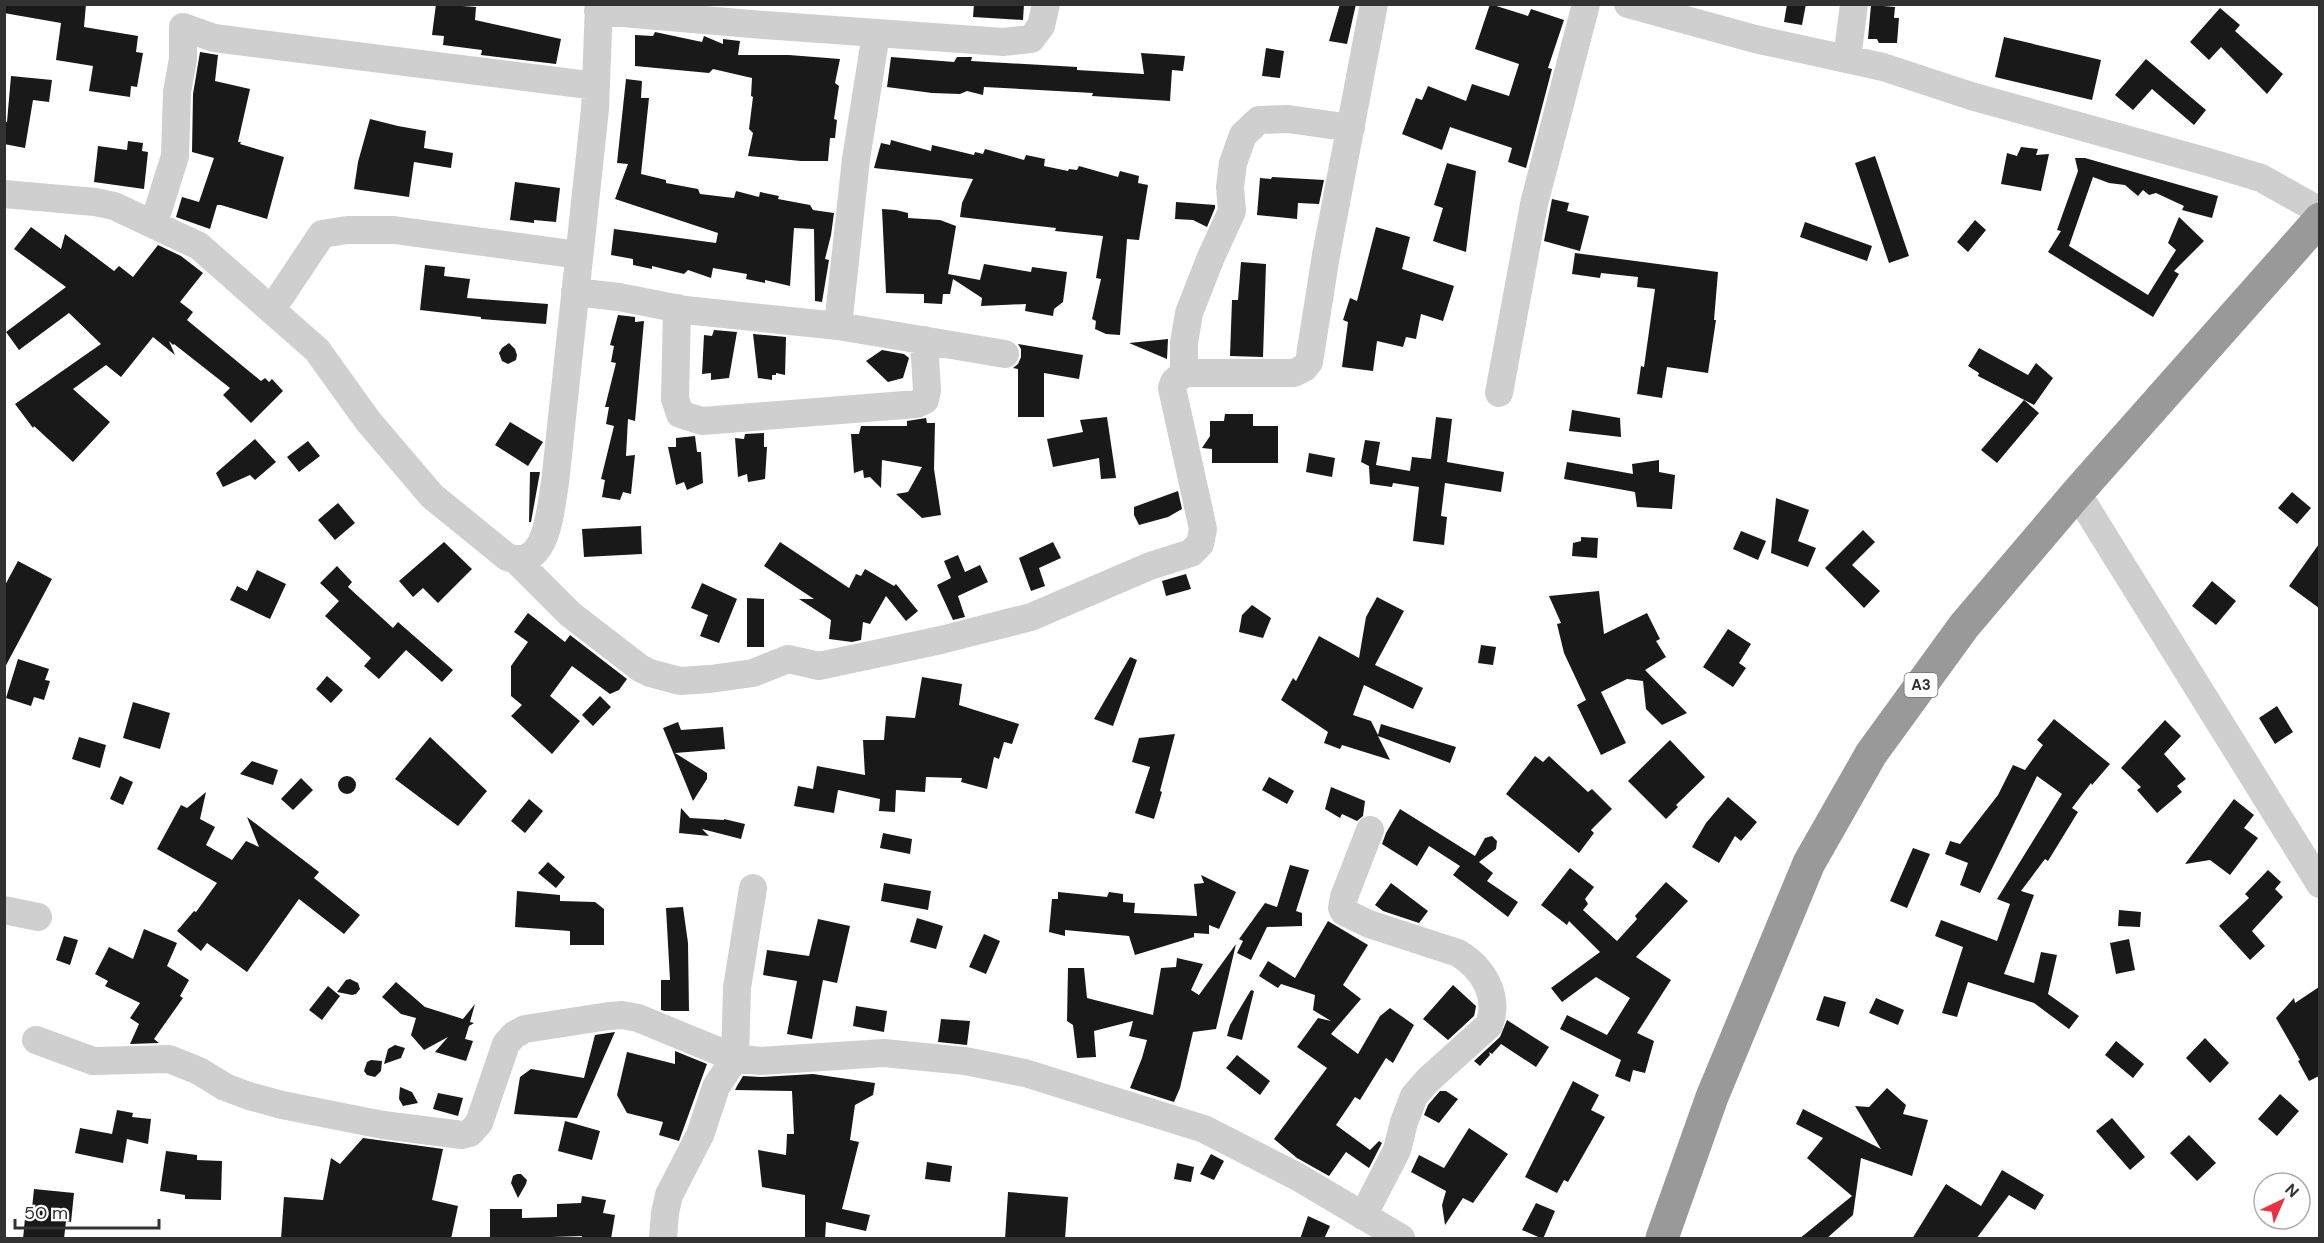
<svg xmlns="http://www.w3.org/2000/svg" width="2324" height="1243" font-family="'DM Sans',sans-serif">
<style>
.building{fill:#191919}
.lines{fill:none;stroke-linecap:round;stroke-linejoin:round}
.minor{stroke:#cfcfcf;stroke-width:28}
.highway{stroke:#999;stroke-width:33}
.labels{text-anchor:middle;stroke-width:6;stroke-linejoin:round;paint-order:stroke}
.shield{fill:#fff;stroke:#707070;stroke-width:1.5}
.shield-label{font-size:15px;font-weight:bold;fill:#323232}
</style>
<rect width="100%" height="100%" fill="#fff"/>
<!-- building -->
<path class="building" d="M4,4H86L84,27L138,36L136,52L143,53L137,87L131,86L130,97L89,91L93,66L56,60L61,23L4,13Z
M436,4L476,7L475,20L561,39L556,64L481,55L482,50L443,45L444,36L432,35Z
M974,4H1024L1023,20L973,17Z
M1340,4H1356L1347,44L1329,41Z
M1490,4L1528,16L1531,9L1564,20L1548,68L1552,69L1526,168L1508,162L1512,148L1450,127L1442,150L1402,134L1416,98L1422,100L1428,86L1466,101L1472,84L1509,96L1519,64L1475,49Z
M1787,4H1806L1802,25L1784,22Z
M1871,5L1895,7L1894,18H1899L1897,43H1879L1877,39H1868Z
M2220,8L2240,25L2235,31L2283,74L2267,94L2221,47L2209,60L2190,42Z
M655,32L702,42L704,36L723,44V39L740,41L738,55H789L840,59L835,83L839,86L834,119L837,120L835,138H830L828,161H801L748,156L753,133L749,129L753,97L751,96L752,78L713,69L709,73L635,66V35L653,36Z
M2004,37L2101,60L2092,100L1995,77Z
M1266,48L1284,51L1280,78L1262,76Z
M200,52L218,55L215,81L250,89L238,142H241L240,144L284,157L267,219L221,205H217L210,229L176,217L182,197L199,202L214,158L192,152L193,94Z
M1141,53L1185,56L1183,71L1172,70L1170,101L1092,96L1093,93L984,87L983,95L967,91L960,94L932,93L887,87L891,57L954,62L957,57H972L971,61L1077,67V70L1144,74Z
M2146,59L2206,110L2194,125L2152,89L2133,110L2115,95Z
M11,76L52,80L49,102L33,100L25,148L4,144V122H7Z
M626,79L642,81L641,98H649L641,174L666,180V183L698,189L700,194L734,198L736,191L759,197L760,192L779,196L778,199L810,205L813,210L834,213L831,235L825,259L829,260L822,302L815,301L814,229L794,228L790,286L765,280V283L746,279L747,274L713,268L711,278L688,270L684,274L652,266V269L633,265V259L611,255L614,229L716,243L718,233L615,199L628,164L617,163Z
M370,119L398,126L426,131L424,148L453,153L451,168L414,162L409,197L354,189L358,162Z
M891,140L931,151L932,145L974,155L975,152L983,154L985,149L1024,160L1026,155L1045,159L1044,166L1068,171L1069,169L1077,170L1079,166L1118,177L1120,171L1139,176L1138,183L1148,185L1139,240L1127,239L1120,335L1106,334L1095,329L1096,321L1092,319L1101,279L1096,278L1103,236L1055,231L1056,228L960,217L962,203L973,179L874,168L881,143L890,145Z
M128,141L143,143L142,151L148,152L144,189L94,182L98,146L127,150Z
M2021,147L2038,149L2036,155L2049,154L2041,191L2001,184L2007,153L2017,156Z
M1875,156L1909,256L1889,263L1855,163Z
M2075,158H2085L2218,196L2212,218L2182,210L2184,206L2156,193L2149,195L2143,190L2138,196L2125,185L2109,183L2093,177L2069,246L2148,295L2176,250L2168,243L2179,217L2204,241L2174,271L2179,274L2153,317L2048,252L2061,231L2057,230L2078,171Z
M1447,163L1476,171L1466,252L1433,241L1443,208L1434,205Z
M1272,177L1324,180L1319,204L1298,203L1297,219L1257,215L1260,178L1271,179Z
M515,182L560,188L556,222L534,220V223L510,220Z
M1552,199L1569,203L1567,211L1589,216L1580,251L1544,241Z
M1176,202L1215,205V208L1207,227L1193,220L1175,219Z
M882,209L896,210L908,213V218L940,220L956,226L948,274L980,280L984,264L1031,272L1032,267L1067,272L1063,302L1054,309L1053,316L1025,311L1026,304L981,306L982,298L953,279L950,294H943L942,304L924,303V294L886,293Z
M1975,220L1986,230L1968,252L1957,242Z
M1805,222L1872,246L1867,261L1800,237Z
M31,227L61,249L65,234L114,271L119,266L133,277L158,245L181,256L203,273L180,302L193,312L187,320L261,381L265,378L269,382L272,379L283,391L251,423L223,395L230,388L174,344L173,345L169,341L175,355L153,337L121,377L106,365L73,389L110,422L73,462L34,426L33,428L15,404L101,344L69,313L19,350L6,332L66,287L14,249Z
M1376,227L1410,237L1402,269L1454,286L1443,321L1421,314L1416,339L1406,337L1403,347L1377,341L1373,371L1342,367L1348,322L1343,320L1350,298L1357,301Z
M1575,253L1718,272L1714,320H1716L1708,373L1667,367L1662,398L1637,394L1641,366L1644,367L1655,289L1637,287L1638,277L1601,273L1600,278L1572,274Z
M1241,262L1266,264L1263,357L1230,356L1232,300H1238Z
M425,265L445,267L444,276L470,279L467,298L548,304L546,324L481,319V317L420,310Z
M618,315L635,317V322L644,321L635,421L628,419L626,456L635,455L631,494L623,492L620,500L602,497L605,480L601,479L614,426L606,424L609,407H605L616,363L611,362L614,346L610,345Z
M714,330L737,332L729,378L711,380V373L702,374L704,335L712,336Z
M753,334L786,337L785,375L776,373V375H772V380L758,378Z
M1168,339L1167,359L1129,343Z
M509,343L515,349L517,355L516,360L508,364L502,361L499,353L502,348Z
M1018,344L1083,355L1079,379L1044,373V417H1018V369L1013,368L1018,364L1021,357V349Z
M1979,348L2028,375L2036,363L2053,378L2034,405L1978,376L1979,373L1968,366Z
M882,350L904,354L909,358L903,378L888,382L866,361Z
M2024,400L2039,413L1997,463L1981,450Z
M1572,410L1620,418L1621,437L1569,431Z
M1225,414H1253V426H1278V463H1212V449L1202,448L1210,436V421H1224Z
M1107,417L1116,478L1101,479L1099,458L1053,467L1047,439L1083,432L1080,420Z
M1436,417L1452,419L1447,462L1504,472L1501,492L1445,483L1441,516L1447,517L1444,545L1413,541L1419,487L1393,483L1392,487L1370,484L1369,466L1361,462L1365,440L1380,442L1376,465L1410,471L1412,457L1431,459Z
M926,418L927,423H935L934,469L941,515L922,518L896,494L908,492L922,467L882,460L881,488L870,477L864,478L863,470L854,473L851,434H859L861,426H907V421Z
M510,422L543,442L528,466L495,445Z
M764,433V447H767L765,479L748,482L747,474L738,477L735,438L744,439L745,434Z
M695,436L697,452H701L703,483L687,490L684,482L676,485L668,447H676V438Z
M255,439L276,462L255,480L250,475L223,487L216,473Z
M308,441L320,456L299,472L287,457Z
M1309,453L1335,458L1332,477L1306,472Z
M1659,460V472L1675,475L1672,509L1637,507L1635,492L1564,479L1567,462L1633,474L1632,464Z
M530,472H540L531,522H529Z
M1178,491L1182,509L1168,517L1139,525L1134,515V507Z
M2292,492L2311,508L2297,524L2278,508Z
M1776,498L1809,510L1798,541L1816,548L1808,567L1771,553Z
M338,503L355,523L335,540L318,520Z
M641,526L642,554L584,557L582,529Z
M1863,530L1875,542L1852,565L1880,591L1864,608L1825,568Z
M1741,531L1766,541L1758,560L1733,549Z
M1581,537L1598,538L1597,558L1572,556L1573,543L1581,541Z
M444,542L472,569L438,603L423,588L413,597L399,581Z
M780,542L849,588L856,574L861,576L865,569L894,586L896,584L918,611L906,621L886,596L870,624L863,622L861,640L852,642L829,639L831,620L799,599H814L764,566Z
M1053,542L1061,558L1039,568L1045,586L1031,591L1019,558Z
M2319,544V608L2289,586Z
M958,555L965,572L980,565L988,582L958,596L965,617L953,620L937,585L951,578L944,561Z
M18,561L52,579L4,669V587Z
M337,566L352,582L348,587L393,628L398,622L453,670L442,682L406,650L379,679L364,666L371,658L325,616L339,601L320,583Z
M257,570L286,584L270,619L230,600L237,586L247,591Z
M1186,574L1191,589L1166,596L1162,581Z
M2212,581L2236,601L2216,625L2192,606Z
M702,583L737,599L719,643L700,636L708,615L691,608Z
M1599,591L1604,634L1647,613L1660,639L1656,641L1666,657L1645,670L1687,713L1662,725L1646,709L1643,681L1627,679L1601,692L1626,743L1601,755L1577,705L1586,700L1564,653L1557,624L1561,623L1549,596Z
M1377,597L1404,611L1375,665L1423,688L1413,709L1364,685L1353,715L1371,721L1378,735L1381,724L1456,747L1450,763L1378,736L1390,760L1342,745L1340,749L1324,743L1328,732L1281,700L1293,678L1296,681L1319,636L1359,658L1366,617Z
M747,598L764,599V647H747Z
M1252,605L1271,618L1263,638L1239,632L1242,615Z
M528,613L565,642L570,635L627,679L619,690L610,694L572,666L550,696L580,721L552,754L511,716L522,705L511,696V666L528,642L514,632Z
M1728,629L1751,644L1739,663L1746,668L1733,687L1703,667Z
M1481,645L1496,647L1493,665L1478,663Z
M1130,657L1137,660L1113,726L1094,719Z
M18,659L49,669L45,680L50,681L44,700L34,697L31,706L6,698Z
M327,676L343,690L331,703L316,689Z
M922,677L962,684L959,705L1019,724L1012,744L1004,742L999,759L994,757L987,789L961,782L962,778L926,777L925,792L896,790L895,812L879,811L880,799L838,790L834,813L794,806L798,786L813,789L817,766L865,775L863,740H884L886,716L915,718Z
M600,696L611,707L593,726L582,715Z
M133,702L170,713L160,749L123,738Z
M2277,706L2293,732L2275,744L2259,718Z
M2054,719L2110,764L2092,785L2091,783L2072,808L2078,812L2048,861L2045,859L2021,891L2034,895L2004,974L2034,983L2041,952L2057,955L2048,994L2079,1016L2069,1029L2034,1003L1968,982L1957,1017L1942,1013L1963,947L1935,936L1941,920L1997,941L2010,904L1997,899L2062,794L2037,776L1980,893L1960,885L1968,863L1945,854L1950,841L1960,844L1998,795L2013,765L2025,770L2043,745L2037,740Z
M2165,720L2181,736L2164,754L2186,779L2177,786L2182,792L2157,813L2137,790L2141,787L2121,768Z
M678,722L681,730L723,727L725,749L675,753L707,773V779L693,801L663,728Z
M1175,734L1160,791L1162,792L1154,819L1135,813L1150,767L1132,762L1139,738Z
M79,737L106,745L100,768L72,759Z
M430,737L487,791L458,826L395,779Z
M1670,740L1705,777L1676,805L1678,807L1666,819L1628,781Z
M1535,756L1543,762L1549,756L1588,792L1592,789L1612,809L1591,830L1594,833L1579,853L1506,794Z
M252,761L278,770L273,785L240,774Z
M120,776L133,782L123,805L110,799Z
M338 785a9 9 0 1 1 18 0a9 9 0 1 1-18 0Z
M1269,777L1294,791L1287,804L1262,790Z
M301,778L313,790L293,810L281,799Z
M1331,787L1365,801L1363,816L1357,821L1342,814L1340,818L1325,809Z
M206,792L200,819L215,827L206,845L232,860L246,841L259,847L247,817L319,872L314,878L360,915L344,934L299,899L247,972L207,943L201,951L177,931L194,911L196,912L217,883L157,849L181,805L187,808Z
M1728,797L1757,822L1741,841L1735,836L1719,863L1692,847L1706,823Z
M529,799L543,811L525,833L511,821Z
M2234,799L2254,815L2244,828L2258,838L2230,875L2210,860L2185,864Z
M681,808L690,818L724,820V819L745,824L741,839L702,829L709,836L679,833Z
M1400,809L1475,856L1485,838L1492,836L1497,841L1496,849L1479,862L1493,873L1487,881L1518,902L1508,917L1453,875L1460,866L1429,846L1417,866L1382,844L1386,833Z
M883,833L912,839L910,854L880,848Z
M1913,848L1930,854L1907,908L1890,901Z
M548,862L565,877L556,888L538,873Z
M1290,865L1309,870L1296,911L1302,913V926L1267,927L1251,960L1237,953L1243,941L1239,939L1265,903L1277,907Z
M1570,868L1594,887L1585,899L1588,904L1583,910L1617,941L1637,919L1635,916L1666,882L1688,901L1636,957L1671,980L1637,1033L1654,1041L1645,1073L1633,1070L1630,1082L1615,1076L1621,1060L1560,1029L1567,1015L1607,1035L1630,998L1596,977L1562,1002L1551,988L1600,952L1569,921L1567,925L1541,905Z
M2268,870L2281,882L2275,889L2283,897L2252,931L2265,946L2250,960L2219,926L2249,898L2245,894Z
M1201,875L1236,892L1219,929L1209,925V934L1194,933V937L1135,955L1129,936L1065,930V936L1049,932L1052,899H1058V892L1107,897L1109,892L1123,894V902L1135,903L1134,913L1197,916L1194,884L1204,883Z
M884,883L931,891L928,910L881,901Z
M1391,883L1428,911L1419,923L1383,911L1375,905Z
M517,891L560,895V901L595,902L604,909V945H570V931L515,927Z
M683,907L688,943L689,1011H665L661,1010V980H670L666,908Z
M2119,910L2141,912L2140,927L2118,926Z
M917,918L943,926L936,949L910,942Z
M818,919L850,926L837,983L823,980L812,1039L787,1034L797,981L763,975L767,950L809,956Z
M1328,921L1368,945L1343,985L1361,999L1331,1034L1358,1054L1380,1016L1390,1008L1414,1025L1393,1063L1386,1058L1360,1100L1355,1097L1336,1125L1370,1150L1379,1141L1382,1143L1369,1168L1346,1152L1329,1176L1297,1158L1274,1139L1327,1068L1297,1047L1318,1018L1331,1021L1313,1010L1315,995L1281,984L1278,988L1259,976L1268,961L1295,978Z
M144,929L177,943L167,966L189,980L180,996L183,998L154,1039L159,1043L130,1044L139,1024L130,1018L140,1003L105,986L108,981L95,974L109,947L133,959Z
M984,934L1000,941L986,974L969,967Z
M64,936L78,940L70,965L56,960Z
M2129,939L2135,970L2116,974L2110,943Z
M1236,944L1216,1029L1193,1032L1180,1088L1174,1102L1130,1088L1142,1058L1147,1040L1129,1036L1133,1021L1094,1031L1096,1057L1077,1058L1073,1025L1067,1021L1068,968H1084L1087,998L1153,1015L1161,968L1176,967L1177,958L1203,964L1191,990L1199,995Z
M350,979L358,983L360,989L356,994L352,995L337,992L346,980Z
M396,982L425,1007L463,1019L475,1004L470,1022L474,1023L469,1026L465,1039L473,1041L466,1061L435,1052L448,1037L424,1050L411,1035L416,1018L401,1014L382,997Z
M1453,985L1476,1006L1475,1012L1474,1016L1448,1040L1423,1019Z
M328,986L340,996L322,1020L309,1010Z
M2319,987V1076L2309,1081L2298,1061L2300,1060L2276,1018L2294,998L2295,1003Z
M1251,990L1254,991L1242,1040L1227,1036L1230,1025Z
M1824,996L1846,1002L1839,1027L1816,1020Z
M1876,998L1904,1010L1898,1025L1869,1013Z
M856,1006L887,1011L884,1032L853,1026Z
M941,1019L970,1021L967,1045L938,1042Z
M1507,1020L1549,1047L1536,1067L1501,1044L1492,1054L1489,1052L1490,1055L1480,1066L1474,1061L1500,1037Z
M615,1032L577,1118L514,1114L520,1077L531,1069L584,1078L595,1035Z
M2205,1038L2229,1063L2210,1083L2186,1058Z
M2116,1041L2144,1064L2133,1078L2105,1055Z
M395,1045L405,1048L401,1058L384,1064L388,1049Z
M675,1051L707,1064L679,1141L659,1135L663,1122L627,1113L617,1095L627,1052L675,1064Z
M1237,1055L1270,1081L1260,1095L1226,1068Z
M371,1060L382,1061L381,1071L375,1077L367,1075L364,1071L367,1062Z
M813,1074L875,1083L873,1095L855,1105L850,1140L859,1142L842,1209L870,1215L866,1231L826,1222L825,1239H805V1195L762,1187L758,1150L786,1155L787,1134H794L792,1091L735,1090L737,1086L743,1076L761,1077Z
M1573,1081L1599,1095L1591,1110L1605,1117L1568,1182L1564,1180L1557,1193L1525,1177Z
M400,1087L412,1092L418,1103L403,1106L399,1099Z
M1887,1088L1906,1105L1903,1114L1928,1120L1912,1176L1861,1158L1853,1215L1826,1239H1799L1852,1196L1807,1158L1823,1138L1796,1124L1803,1109L1881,1149L1855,1106L1869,1107Z
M1440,1091H1446L1458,1099L1439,1123L1424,1115L1428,1105Z
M438,1093L463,1098L458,1116L433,1109Z
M2280,1094L2299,1111L2277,1136L2258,1119Z
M117,1110L133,1113L132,1117L151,1119L148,1144L127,1139L123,1163L75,1153L80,1128L112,1134Z
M2112,1118L2145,1157L2130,1170L2096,1131Z
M565,1121L600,1131L592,1160L558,1151Z
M1469,1128L1508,1154L1473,1203L1463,1198L1445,1225L1442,1205L1446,1191L1411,1172L1419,1155L1444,1168Z
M2189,1135L2216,1163L2197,1181L2170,1153Z
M363,1138L443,1149L432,1200L458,1206L451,1239H281L284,1197L323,1200L331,1158L340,1164Z
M166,1151L197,1155V1160L222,1161L221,1200L185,1199V1195L160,1191Z
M1211,1154L1224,1161L1214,1180L1200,1174Z
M927,1162L952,1166L950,1182L925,1179Z
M1177,1163L1194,1167L1191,1182L1174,1179Z
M2002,1170L2044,1195L2035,1210L2009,1195L1976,1239H1912L1946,1184L1981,1206Z
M517,1174H521L527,1180L526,1184L518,1198L511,1183L513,1176Z
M34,1189L74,1193L71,1222L66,1221L64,1239H23L25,1218H31Z
M1008,1192L1068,1197L1065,1239H1005Z
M582,1196L606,1200L603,1213L615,1215L611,1239H581L582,1236L490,1239V1209H522V1218L557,1217V1204L581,1203Z
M1536,1203L1555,1211L1543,1239L1522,1230Z
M1308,1216L1330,1226L1324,1239H1300Z"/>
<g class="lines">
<!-- minor -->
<path class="minor" d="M1628,4L1755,39L1883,67L1971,96L2208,162L2261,178L2320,211
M598,11L764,25L1003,42L1031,39L1041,26L1046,4
M1847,59L1854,4
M4,194L95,202L114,206L199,246L317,350L368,421L432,496L507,557C548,571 550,509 555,483L595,109L599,4
M154,223L175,156L177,92L183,59V27L214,38L596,86
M575,292L619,297L685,310L838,326L1005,354
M677,308L675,399L680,414L702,421L917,404L925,400L927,390L924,340
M272,309L322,234L347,230H394L579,255
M838,326L856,159L876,34
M1184,373V343L1189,313L1211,257L1232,211L1230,187L1233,163L1243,135L1259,120L1288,119L1351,128
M1499,393L1534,204L1586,4
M2077,493L2320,884
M516,560L570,614L640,668L650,673L680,681L710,679L753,673L788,659L819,666L941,640L1031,617L1150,566L1191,553L1200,544L1203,529L1172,388L1174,382L1184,373H1294L1304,368L1309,362L1326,255L1374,4
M4,910L38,917
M36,1040L93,1061L169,1059L199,1071L225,1087L249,1096L282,1105L383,1125L462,1135L470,1133L479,1123L506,1044L514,1035L525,1029L609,1016L622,1015L638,1018L735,1058L737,988L753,888
M1363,1216L1397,1150L1404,1122L1414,1096L1428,1080L1489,1025C1500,996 1483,968 1458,953L1369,924L1344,912L1342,908L1344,897L1370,830
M663,1238L665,1213L669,1195L700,1135L716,1087L735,1058L760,1061L884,1053L965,1061L1025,1073L1204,1129L1298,1177L1401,1238"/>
<!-- highway -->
<path class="highway" d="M1662,1238L1712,1097L1809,863L1871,754L1964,626L2077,493L2320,219"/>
</g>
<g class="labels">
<!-- shield labels -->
<rect class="shield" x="1904.5" y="673" width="33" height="24" rx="4.5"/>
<g class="shield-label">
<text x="1921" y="690">A3</text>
</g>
</g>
<!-- border -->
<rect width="2324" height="1243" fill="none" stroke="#323232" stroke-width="12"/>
<!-- north arrow -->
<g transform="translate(2282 1201) rotate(44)"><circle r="28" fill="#ffffff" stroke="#adadad" stroke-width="1.5"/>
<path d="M0-4.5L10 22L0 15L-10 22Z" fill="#eb3242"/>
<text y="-9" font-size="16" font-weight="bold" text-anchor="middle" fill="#323232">N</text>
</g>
<!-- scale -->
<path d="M15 1219v9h144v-9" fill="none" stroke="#323232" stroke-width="3"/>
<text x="24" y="1219" font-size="18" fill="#323232" stroke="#ffffff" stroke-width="4.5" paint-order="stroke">50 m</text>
</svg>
